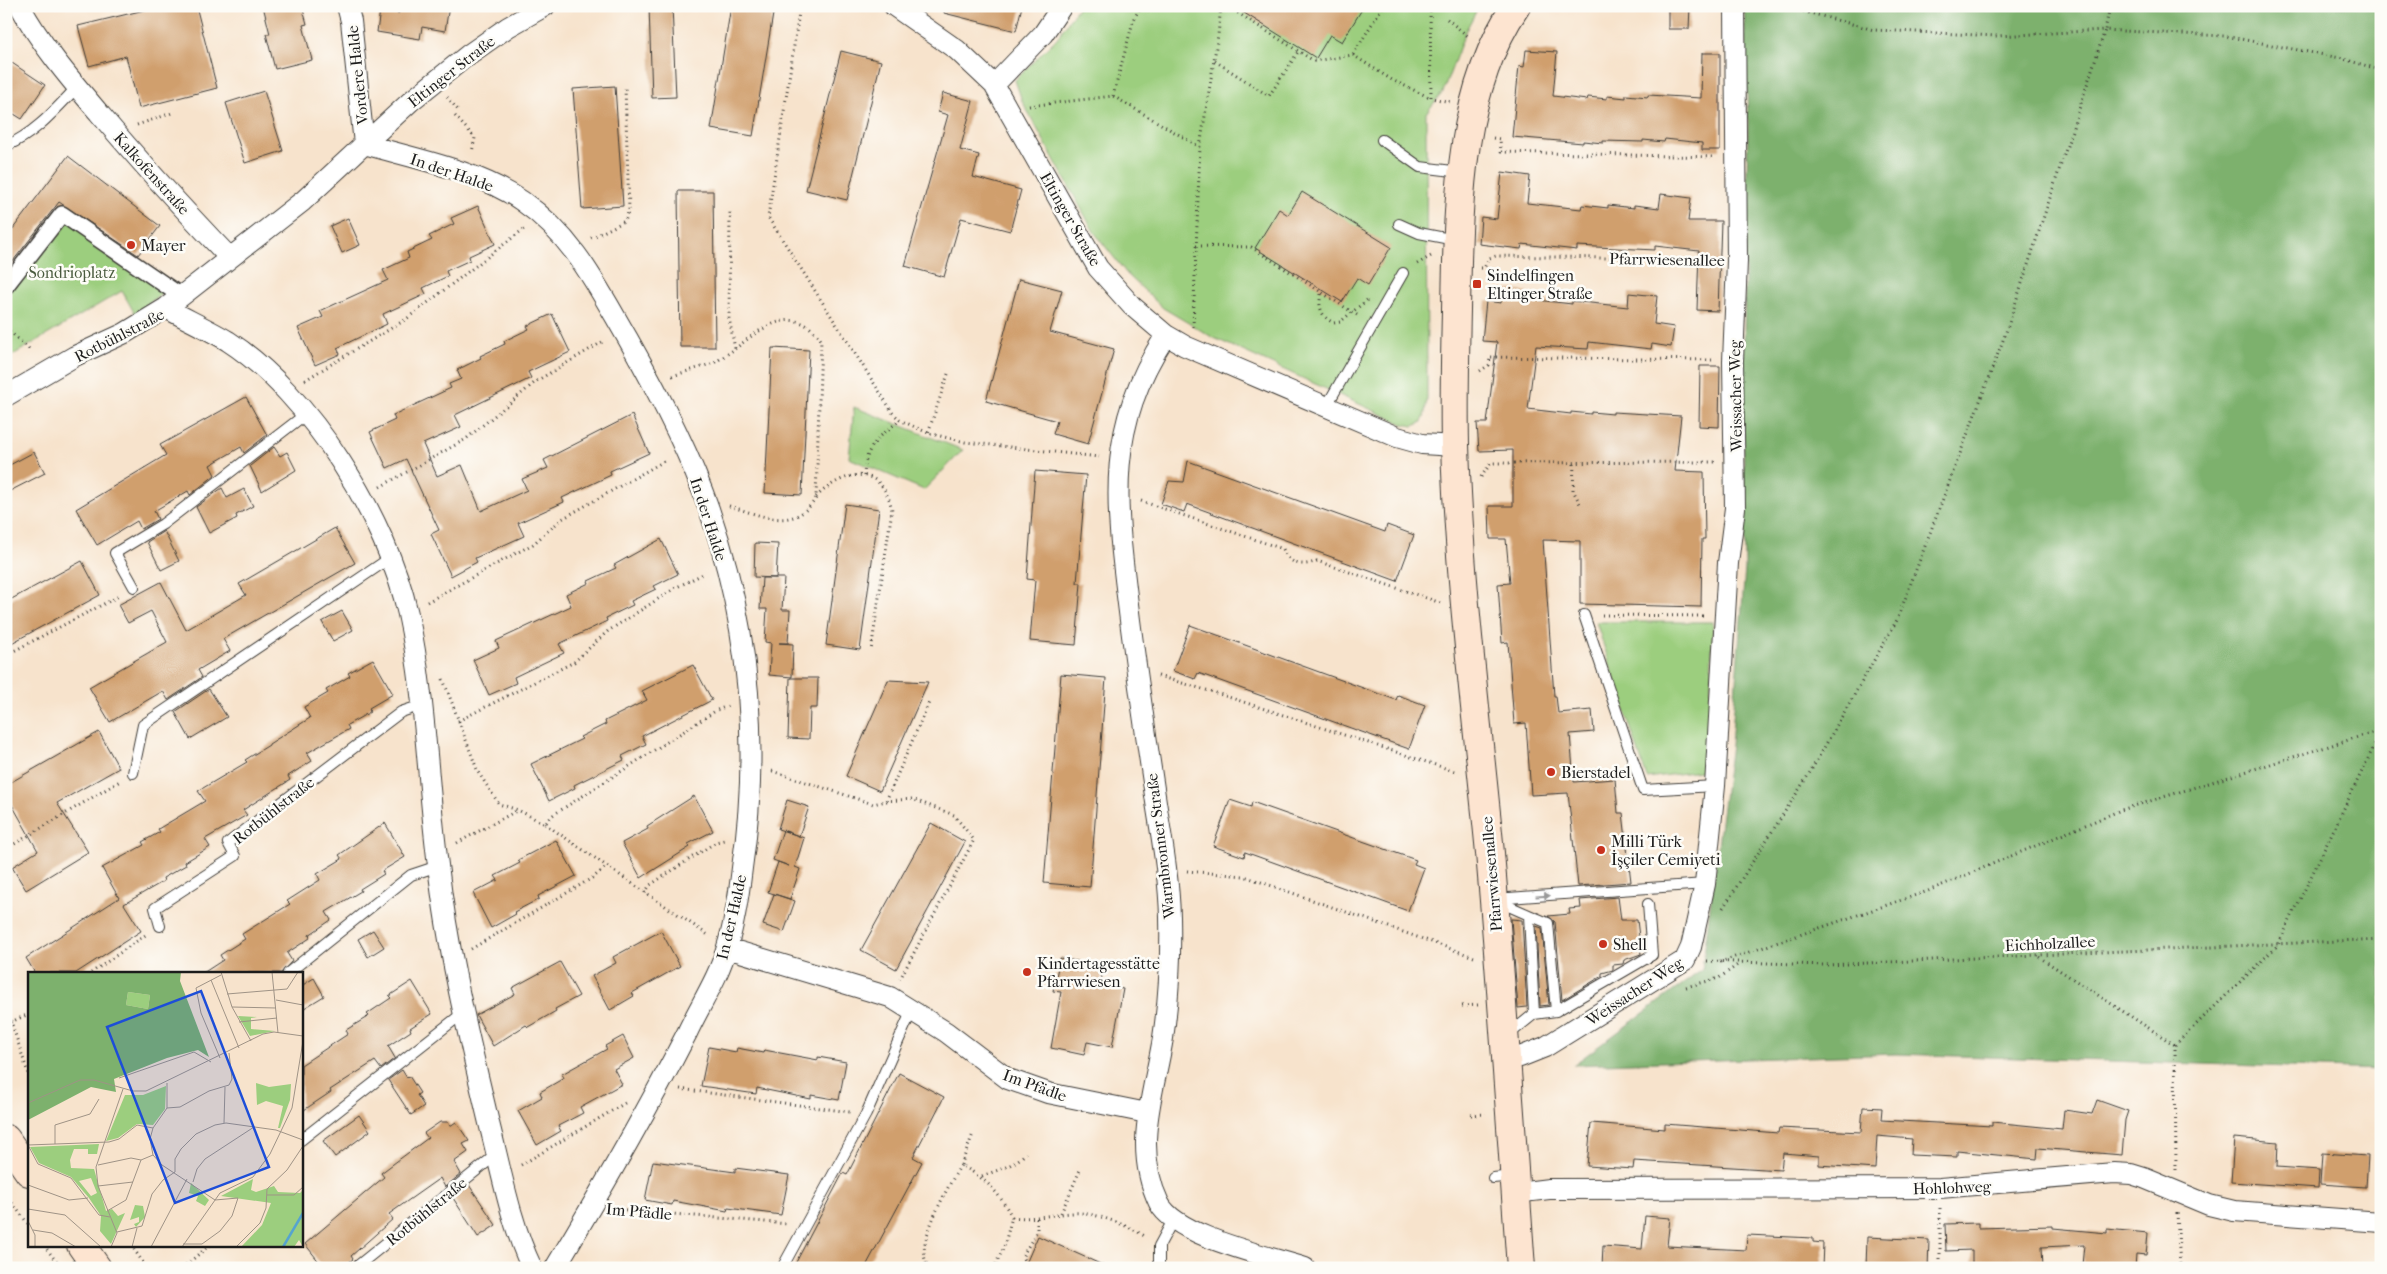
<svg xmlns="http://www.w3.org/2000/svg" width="2387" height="1274" font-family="'IM FELL French Canon',serif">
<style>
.green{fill:#9cce7e;stroke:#5c754d}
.forest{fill:#7db16d;stroke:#4c6644}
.building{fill:#d09f6d}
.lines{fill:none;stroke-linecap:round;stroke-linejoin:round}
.service-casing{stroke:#3d3a36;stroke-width:12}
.pedestrian-casing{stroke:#3d3a36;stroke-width:18}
.minor-casing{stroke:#3d3a36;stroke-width:22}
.secondary-casing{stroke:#3d3a36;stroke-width:30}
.path{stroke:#3d3a36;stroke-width:3;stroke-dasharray:1 4;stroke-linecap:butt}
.service{stroke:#fff;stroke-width:10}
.pedestrian{stroke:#fff;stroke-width:15}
.minor{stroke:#fff;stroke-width:20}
.secondary{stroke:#fde4d0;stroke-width:28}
.oneway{fill:#999}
.poi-dot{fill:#c8321e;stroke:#fdfcf7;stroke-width:2}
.labels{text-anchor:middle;stroke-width:5;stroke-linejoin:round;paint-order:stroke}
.street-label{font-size:16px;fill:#1c1c1c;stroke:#fdfcf7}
.poi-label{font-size:16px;fill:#1c1c1c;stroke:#fdfcf7;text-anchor:start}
.park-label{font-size:16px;fill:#495a3e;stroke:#fdfcf7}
.inset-river{fill:none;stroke:#56a4cf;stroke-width:2.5}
.inset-road{fill:none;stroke:#9f9386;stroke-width:1}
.view{fill:#1d4ed8;fill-opacity:0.15;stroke:#1d4ed8;stroke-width:2.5}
.inset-edge{fill:none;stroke:#1c1c1c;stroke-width:2.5}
</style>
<rect width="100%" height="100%" fill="#fdfcf7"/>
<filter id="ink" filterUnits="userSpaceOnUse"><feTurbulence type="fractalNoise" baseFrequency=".02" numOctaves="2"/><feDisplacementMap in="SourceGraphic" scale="10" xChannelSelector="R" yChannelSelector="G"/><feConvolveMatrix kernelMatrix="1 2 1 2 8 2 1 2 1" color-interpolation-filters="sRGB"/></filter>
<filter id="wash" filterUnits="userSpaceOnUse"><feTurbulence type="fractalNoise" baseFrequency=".0096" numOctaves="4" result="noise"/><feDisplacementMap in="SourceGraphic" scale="20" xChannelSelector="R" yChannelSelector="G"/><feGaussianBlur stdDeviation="1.12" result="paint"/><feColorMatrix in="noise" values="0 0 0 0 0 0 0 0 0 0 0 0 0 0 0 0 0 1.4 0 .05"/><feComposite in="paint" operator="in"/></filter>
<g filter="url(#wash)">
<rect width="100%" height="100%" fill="#f7e3cc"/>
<!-- green -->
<path class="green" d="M1079,6H1479L1466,30L1443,92L1426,113L1427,399L1424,418L1421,423L1413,426L1403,424L1212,337L1163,308L1127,274L1094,232L1022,101L1015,80L1057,38Z
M62,214L173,284L135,314L122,291L6,359V286Z
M854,407L963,450L924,490L849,458Z
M1596,622H1713L1708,770L1647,778Z"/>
<!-- forest -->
<path class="forest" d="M1744,6H2381V1070L1896,1054L1573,1065L1702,970L1731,744L1745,569L1743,394L1748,121Z"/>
<g id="blocks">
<!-- building -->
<path class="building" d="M161,6H196L217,88L139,108L126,56L89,66L78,26Z
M263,6H302L307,24L303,25L312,60L275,69L266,34H270Z
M400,6H449L445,31L422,27L420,39L377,32L380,10L399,13Z
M649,6H672L676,97L652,98Z
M731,6L774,8L753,136L711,129Z
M945,6H1022L1016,31L944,13Z
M1233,6H1364L1342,42L1330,35L1316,58Z
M1668,6H1690L1689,29H1668Z
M1526,50L1557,52L1553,96L1587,100L1588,97L1607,99V96L1626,98V95L1648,97V95L1701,98L1702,53H1720V150H1702V143L1665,139L1664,142L1643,140V142L1603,141V143L1583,141V143L1512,137L1519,66L1524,67Z
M841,51L881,61L847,200L806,190Z
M6,59L45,85L22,119L6,109Z
M615,86L623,206L582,209L573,89Z
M264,91L283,151L245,163L226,103Z
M943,93L973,101L960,150L979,155L973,177L1021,190L1010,231L961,218L944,277L905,266L948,115L938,112Z
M68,156L160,226L138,255L59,202L6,270V238Z
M1502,172L1530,176L1527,203L1581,209L1582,205L1608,208V205L1634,208V205L1659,208L1661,194L1691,198L1688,221H1721L1718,311L1697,310L1699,251L1655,246V250L1577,246V250L1522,244L1521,249L1479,244L1481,217L1497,219Z
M678,191H713L715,347H680Z
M1302,192L1391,247L1368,285L1357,278L1342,302L1255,248L1279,209L1288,215Z
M478,206L495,244L469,256L470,260L446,271L448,276L423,288L426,294L383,314L387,324L337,348L340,354L315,365L298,328L323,317L320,311L388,280L383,270L409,258L407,252L432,240L429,236L454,224L451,218Z
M348,218L360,245L342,253L330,226Z
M1019,279L1062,290L1050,332L1114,349L1088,444L1053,434L1057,421L986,401Z
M1502,289L1528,292V299L1572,304V301L1628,307L1629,293L1657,296L1654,324L1674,327L1671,347L1652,344L1651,349L1589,342L1588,349L1536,346L1528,409L1571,414V412L1591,414V412L1613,414V412L1681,416L1675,471L1704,472L1705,539H1702L1701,607L1580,604V541L1543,540L1554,696H1556L1558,713L1592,710L1594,732L1570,734L1574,782L1615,779L1618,813H1623L1631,882L1578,886L1568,793L1531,795L1526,723L1514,724L1508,642L1502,643L1498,584L1510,583L1506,539H1490L1489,506H1513V450L1479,451L1477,423H1487L1497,342L1482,341L1486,301L1501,303Z
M552,314L570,352L528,372L531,378L455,415L461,427L423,444L437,476L462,465L481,511L527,490L522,479L548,468L544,460L632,415L649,453L610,471L611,475L562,498L564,502L518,523L524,536L475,558L477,562L451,576L431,534L439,530L406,459L387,468L370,432L395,420L393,415L451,388L449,384L461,379L457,370L481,358L480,356L505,344L504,341L529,329L527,326Z
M772,348L809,350L802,495L765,493Z
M1700,366H1720L1719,427L1699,426Z
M246,397L267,435L244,453L241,447L210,465L215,475L190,495L188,491L154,511L158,519L141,529L137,521L97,545L76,509L166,455L160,445Z
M274,447L280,456L287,452L296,470L262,491L250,466Z
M34,452L45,473L6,493V467Z
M1188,461L1385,532L1387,525L1414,535L1397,581L1187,504L1184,512L1161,504L1169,481L1184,482Z
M1035,471L1086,475L1077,583H1081L1076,645L1030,641L1035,580L1027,579Z
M222,488L227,498L244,489L253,506L236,515L237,518L209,533L196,507Z
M845,504L879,509L860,650L826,645Z
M335,528L355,563L223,639L230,651L198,670L202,677L168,700L163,691L110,722L89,687L167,642L151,611L128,623L118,605L161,582L186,630L246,595L239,584Z
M164,531L179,561L161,570L147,542Z
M661,539L678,574L654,586L656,589L631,601L633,605L606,618L607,621L559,644L564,653L514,677L516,683L489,695L473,660L499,648L496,641L571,606L566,594L589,583L588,581L616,568L614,565Z
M755,543L778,544L776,578L754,577Z
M82,561L100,595L6,646V602Z
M762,578H784L782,610H790L788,643H779L793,644L792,677L769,675L771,643L765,642L767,609H760Z
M342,611L353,630L333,641L322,622Z
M1190,625L1396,700L1398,695L1425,705L1409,749L1198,673L1195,679L1173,671Z
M373,659L393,694L369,708L370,712L347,725L349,729L307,753L312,761L288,776L290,780L243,810L247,815L205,839L210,847L185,862L186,865L163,878L164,881L124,904L141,931L76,973H35L26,958L119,898L102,868L144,845L142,842L160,832L158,829L205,801L198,791L247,762L245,760L269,745V744L310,718L304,707L328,693L326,690L350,676L348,673Z
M693,665L712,700L642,736L646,744L622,756L624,760L574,785L575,788L549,801L531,764L582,739L580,737L606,724L605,721L647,700L642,691Z
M1061,674L1106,678L1090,887L1044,883Z
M790,678H818L817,708H810L809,739L788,738Z
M888,680L928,682L880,791L846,776Z
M209,689L227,717L190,739L175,712Z
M99,732L119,768L57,803L88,852L26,890L12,867L38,851L6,794V785Z
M694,796L713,831L688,844L690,847L641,878L622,843L648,829L647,826Z
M787,800L809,807L799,836L778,829Z
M1230,800L1251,807L1252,802L1416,860L1414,864L1424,868L1408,911L1245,852L1244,857L1213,846Z
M385,823L405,857L382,871L384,874L360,889L361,891L326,912L331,920L309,935L310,938L287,953L292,961L281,973H203L223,960L220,955L245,939L242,934L290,904L287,901L320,880L317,874L342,859L339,855Z
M931,823L965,842L896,969L861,950Z
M783,830L804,838L795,867L800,869L790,899L768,892L778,862L789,866L773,860Z
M556,840L576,876L538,896L539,899L514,912L516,914L491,928L473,893L498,880L495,876L520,863L518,860Z
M774,894L795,901L784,932L763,925Z
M1618,897L1621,920H1637L1641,954L1624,960L1623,964L1613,965V970L1602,973V976L1562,1000L1555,922L1548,916L1570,914L1569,909L1581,908L1580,900Z
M1511,919L1522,920L1527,1007L1518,1008Z
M1536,926L1542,928L1549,1005L1540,1006Z
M373,930L384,947L368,957L358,939Z
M661,931L680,966L632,993L634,996L610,1010L592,976L616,963L613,957Z
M1060,958L1104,966L1100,985L1123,989L1112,1047L1087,1042L1084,1055L1051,1048L1061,992L1053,991Z
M560,962L579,996L555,1009L556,1011L528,1027L526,1025L493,1046L476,1015L515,994L512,988Z
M314,978L324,996L301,1010V986Z
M412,981L432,1014L410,1028L411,1031L388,1046L395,1058L381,1069L375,1061L330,1090L331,1092L301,1112V1065L348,1034L346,1030L369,1016L367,1014L391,998L389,996Z
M623,1036L634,1058L614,1069L622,1084L580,1107L583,1113L558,1126L561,1131L537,1145L518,1111L542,1097L540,1092L564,1078L562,1074L607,1049L605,1046Z
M709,1047L736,1052L737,1048L763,1053L764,1050L818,1060V1057L846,1062L839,1100L811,1095V1099L757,1088L756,1094L701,1086Z
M402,1070L407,1078L409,1076L420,1093L417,1095L424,1106L411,1115L388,1080Z
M899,1073L944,1097L913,1157L922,1162L865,1268H793L843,1173L847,1175Z
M2097,1100L2128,1111L2125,1120L2122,1155L2038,1148L2037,1159L1957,1151V1157L1911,1155L1912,1139L1877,1136L1875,1169L1819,1165V1156L1783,1153L1781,1170L1634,1161L1633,1169L1587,1166L1591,1123L1665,1129V1124L1778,1133L1779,1128L1861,1132L1863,1107L1882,1108L1881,1120L1992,1126V1122L2062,1129L2064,1110L2092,1114Z
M359,1115L370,1131L335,1157L323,1141Z
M440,1122H448L450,1126L456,1122L469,1141L463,1144L468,1152L454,1162L461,1174L445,1187L440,1178L389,1214L393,1219L351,1256L353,1259L342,1268H324L305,1244L384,1177L381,1173L428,1138L424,1133Z
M2234,1138L2278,1142L2277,1167L2319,1170L2318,1188L2231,1182Z
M2322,1153L2368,1156L2366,1187L2320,1184Z
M653,1161L735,1172V1168L789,1175L781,1215L728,1208L727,1211L673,1201L672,1205L645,1200Z
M469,1185L496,1225L478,1237L453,1198Z
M1645,1216L1670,1218L1667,1246L1746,1250L1747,1235L1813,1238V1242L1823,1243L1822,1268H1602L1603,1246L1642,1249Z
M1978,1223V1228L2053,1226V1228L2107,1233V1229L2148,1233L2146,1255L2136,1254L2135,1268H2105L2082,1265L2084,1245L2042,1247L2043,1268H1972V1250L1946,1251L1945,1224Z
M1038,1236L1109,1268H1024Z
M1867,1237L1929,1240L1928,1268H1866Z"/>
</g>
</g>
<g filter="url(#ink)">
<use href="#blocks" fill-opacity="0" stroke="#3d3a36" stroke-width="1"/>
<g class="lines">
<!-- service casing -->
<g class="service-casing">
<path id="service" d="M1382,140L1420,167L1461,172
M6,146C36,133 55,110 77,87
M1399,224L1419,233L1455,240
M1326,407L1403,273
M134,587L115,553L163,524L307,413
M1584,615L1643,790L1715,786
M133,773L143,725L390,558
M1495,899L1705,884
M1497,901L1529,915L1534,1014
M1529,915L1548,923L1556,1011
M160,926L155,908L235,856L228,843L401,712L422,705
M288,973L411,875L438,866
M1507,1036L1534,1014L1556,1011L1652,955L1648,904
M301,1140L463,1013
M1493,1178L1514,1176
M355,1268L497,1154
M782,1268L866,1114L912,1010
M1159,1268V1246L1173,1220"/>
</g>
<!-- pedestrian casing -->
<g class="pedestrian-casing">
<path id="pedestrian" d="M6,286L62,214L181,296"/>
</g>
<!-- minor casing -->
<g class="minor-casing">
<path id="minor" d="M20,6C41,45 71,80 99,113C141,163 184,210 229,257
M347,6L351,21L364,144
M894,6L957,50L994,85L1098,268L1132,306L1166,335L1185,346L1397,437L1422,444L1455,446
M994,85L1043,34L1062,6
M364,144C416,159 477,170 522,201C574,237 597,286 628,339C658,392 689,451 709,509C749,625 760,747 742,868C739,894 735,922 727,947C719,977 700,1005 687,1033C646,1113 601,1191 555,1268
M166,308C186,319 208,329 228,341C310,394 387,519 408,614C426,696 427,782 438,865C448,953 469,1038 489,1123C501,1170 511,1225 532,1268
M1166,335C1106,427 1115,500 1128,604C1136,670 1146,736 1156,802C1162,840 1169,878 1170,917C1171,958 1169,998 1163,1038C1154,1094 1132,1147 1159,1203C1176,1237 1269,1256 1305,1268
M6,396L75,356L125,333L166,308L303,201L411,101L468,55L508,27L545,6
M727,948L890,997L946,1032L1008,1079L1048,1093L1147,1113
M1506,1060L1520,1057L1545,1047L1685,960L1691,947L1705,884L1715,786L1728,563L1735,508L1733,361L1737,261L1735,6
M1516,1193L1549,1189L1940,1188L2114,1173L2131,1174L2144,1178L2209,1205L2234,1211L2381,1222"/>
</g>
<!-- secondary casing -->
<g class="secondary-casing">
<path id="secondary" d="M1516,6C1457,93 1458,210 1456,310C1455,355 1454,399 1455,444C1459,580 1477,718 1490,853C1502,991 1511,1129 1521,1268
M6,1139L29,1172
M81,1245L97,1268"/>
</g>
<!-- path -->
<path class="path" d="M800,6L768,217L893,413L900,420L928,433
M1164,6L1230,8L1314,61L1353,55L1383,6
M1430,6L1431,98L1451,102
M1784,6L1874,30L1998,36L2105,30L2110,6
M1447,19L1470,38
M1353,55L1392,80L1431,98
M1215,61L1269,96L1298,52
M1113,96L1134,18L1142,6
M447,97L458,110
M1029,106L1113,96L1200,147
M455,116L475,138L472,152
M137,125L172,113
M1493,138L1500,139L1501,152L1715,157
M591,238L625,221L629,210L625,87
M1196,246L1251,247L1360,317
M1417,264L1433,255
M1481,268H1484L1489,258L1496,256L1716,260
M1321,294C1318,307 1321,317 1334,323L1340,322L1367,300
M1193,327L1200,147L1218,35L1221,6
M6,328L29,349
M1480,371L1489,365L1490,357L1712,360
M948,374L928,433L965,442L1099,457
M672,376L714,363L735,349L729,318L730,212
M305,380L405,320L524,229
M1574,464L1573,490L1581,506
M864,476C865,446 878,438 900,420
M1481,477L1491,463L1715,462
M380,487L466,439L538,380L604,341
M816,497C844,470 882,462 892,510L871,651
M1141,501L1283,549C1290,565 1302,567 1317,561L1441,603
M729,506C761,515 794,533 816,498L821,340C795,302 762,327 735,349
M2380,567L2381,652
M2380,568L2381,561
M427,602L533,544L562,519L666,460
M1602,615L1703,616
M6,655L121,595
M1158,676L1213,692L1457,772
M443,679L478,772L499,804L518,810L545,824L553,815L717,710L728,706
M458,721L574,662L608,631L677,587L705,573
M772,771L873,804L886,801L930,700
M886,801L912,799L954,815L974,840L900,979
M545,824L708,935
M457,843L518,810
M6,849L120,781
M1187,871L1244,876L1474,957
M645,893L650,885L716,842L724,840
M1723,908L1809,774L1897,620L2005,335L2105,30L2225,36L2340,58L2381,70
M471,949L594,877L607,866
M2039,957L2175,1045
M1707,961L1825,965L2381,939
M1720,962L1928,891L2121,810L2381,730
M91,973L147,934
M1686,987L1719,978L1739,964
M6,1006L29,1076
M1462,1006L1479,1005
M6,1024L29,1014
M680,1089L850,1112
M1471,1115L1486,1114
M521,1165L625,1103
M961,1165L973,1134
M2176,1170L2175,1045L2278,945L2381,732
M982,1176C998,1170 1014,1166 1026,1153
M6,1195L29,1225
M1940,1208V1268
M615,1209L788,1224
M1061,1213L1080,1170
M2177,1213L2180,1268
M1012,1217C1033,1220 1052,1214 1073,1213C1092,1211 1130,1226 1146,1237
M44,1245L61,1268
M131,1245L147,1268
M1026,1264L1022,1257L1037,1231V1218
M182,1268L210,1245
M928,1268C926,1263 924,1258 924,1252C924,1231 949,1184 961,1165C986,1179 998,1191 1012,1217L1004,1247L994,1268"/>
<!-- service -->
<use href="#service" class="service"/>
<!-- pedestrian -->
<use href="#pedestrian" class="pedestrian"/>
<!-- minor -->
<use href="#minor" class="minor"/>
<!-- secondary -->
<use href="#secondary" class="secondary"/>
</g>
<!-- one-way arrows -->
<defs><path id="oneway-solid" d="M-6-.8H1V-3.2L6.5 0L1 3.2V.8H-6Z" transform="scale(1.25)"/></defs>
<use class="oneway" href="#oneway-solid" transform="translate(1543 896) rotate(-4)"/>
</g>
<!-- markers -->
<g class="poi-dot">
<circle cx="131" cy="245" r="5"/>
<rect x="1472" y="279" width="10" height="10" rx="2.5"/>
<circle cx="1551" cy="772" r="5"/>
<circle cx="1601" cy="850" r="5"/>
<circle cx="1603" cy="944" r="5"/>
<circle cx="1027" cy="972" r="5"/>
</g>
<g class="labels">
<!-- street labels -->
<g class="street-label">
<text transform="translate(451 71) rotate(-38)" y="6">Eltinger Straße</text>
<text transform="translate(357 75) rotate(-96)" y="6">Vordere Halde</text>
<text transform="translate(452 172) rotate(19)" y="6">In der Halde</text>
<text transform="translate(152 173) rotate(48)" y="6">Kalkofenstraße</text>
<text transform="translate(1071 219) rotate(60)" y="6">Eltinger Straße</text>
<text transform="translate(1667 259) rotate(1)" y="6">Pfarrwiesenallee</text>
<text transform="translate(119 335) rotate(-27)" y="6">Rotbühlstraße</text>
<text transform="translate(1735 396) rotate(-91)" y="6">Weissacher Weg</text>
<text transform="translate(709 519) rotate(72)" y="6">In der Halde</text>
<text transform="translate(273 810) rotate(-38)" y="6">Rotbühlstraße</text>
<text transform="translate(1160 846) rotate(-97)" y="6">Warmbronner Straße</text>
<text transform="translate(1491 874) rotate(-95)" y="6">Pfarrwiesenallee</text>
<text transform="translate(731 917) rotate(-77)" y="6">In der Halde</text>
<text transform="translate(2050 943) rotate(-3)" y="6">Eichholzallee</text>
<text transform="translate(1634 991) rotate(-33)" y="6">Weissacher Weg</text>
<text transform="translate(1035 1085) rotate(20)" y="6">Im Pfädle</text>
<text transform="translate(1952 1187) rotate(-2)" y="6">Hohlohweg</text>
<text transform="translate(426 1211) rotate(-39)" y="6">Rotbühlstraße</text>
<text transform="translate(639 1211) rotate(5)" y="6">Im Pfädle</text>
</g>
<!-- poi labels -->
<g class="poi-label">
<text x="141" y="251">Mayer</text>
<text x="1487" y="281">Sindelfingen<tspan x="1487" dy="18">Eltinger Straße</tspan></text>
<text x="1561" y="778">Bierstadel</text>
<text x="1611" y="847">Milli Türk<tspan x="1611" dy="18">İşçiler Cemiyeti</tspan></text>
<text x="1613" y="950">Shell</text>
<text x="1037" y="969">Kindertagesstätte<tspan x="1037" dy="18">Pfarrwiesen</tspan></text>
</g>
<!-- park labels -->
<g class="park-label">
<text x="72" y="278">Sondrioplatz</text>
</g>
</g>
<!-- overview -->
<g transform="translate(28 972)">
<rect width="275" height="275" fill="#f7e3cc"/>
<path d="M100,20L122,23L120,37L98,33ZM210,44L229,45L223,46V57L247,59L222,64ZM228,111L241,115L263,112L262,128L252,156H250L255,134L238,129L229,133ZM138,114L137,137L125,153L109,152L90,166L78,169L97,123H115ZM71,172L69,182H60V177H46L42,188L43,196L66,197L78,239L84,237L90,244L97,241L83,272L72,259L73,244L61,226L43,205L11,191L2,175ZM63,206L69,221L63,224L51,209ZM225,207L223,218L228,220L246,214L250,220L272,221L275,218V275L271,268L266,275H213L234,253L243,231L193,224ZM163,211L181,228L177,234L168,229L170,224L161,221ZM107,233L115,234L117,245L108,255L106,252L111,250V245L102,248Z" fill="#9cce7e" fill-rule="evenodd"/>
<path d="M0,0H153L152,9L181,85L170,78L139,86L86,107L88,120L63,115L0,148ZM100,20L122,23L120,37L98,33Z" fill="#7db16d" fill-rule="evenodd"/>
<path class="inset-river" d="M255,275L275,241"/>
<path class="inset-road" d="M193,0L204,35L223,69M244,0L250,61M183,8L211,76M199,22L259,17L270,0M248,28L275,33M204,35L248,36M211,50L249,46M192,86L173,41L168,16L193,3M91,106L166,80L183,90M139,111V136L125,156L122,167L125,183L134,193L187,228L210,226L204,244L192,259L174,272H155M0,131L52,108H66L105,119H118L235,62L246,60L275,64M139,136L152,135L181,119L201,113L204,107L201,81M196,151L197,115M27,172V153L62,142L71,127M0,173L81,170L91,167L109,153L125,156M0,173L10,192L43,206L71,243L82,245M70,193L103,186L113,188M147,200V187L153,177L168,162L187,153L198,151L248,158L275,168M165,210L169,197L177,187L226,155M0,213L41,228L60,226M70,214L105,210M239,223H266L275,215M0,237L37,243L73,275M79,239L98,228L113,188L125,183M0,249L7,263V275M5,258L24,261L48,275M89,260L114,254L124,222L135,208L147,200M83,275L89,261L70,214L68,195L95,117M104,275L109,256M123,275L159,207M154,275L192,221L225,205L242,182L264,136L275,69M208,275L232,251L238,236L239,217L259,198L275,174"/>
<path class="view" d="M173,19L241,195L147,231L79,55Z"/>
<rect width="275" height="275" class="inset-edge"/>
</g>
<!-- margin -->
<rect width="2387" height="1274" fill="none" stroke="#fdfcf7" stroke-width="25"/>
</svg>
